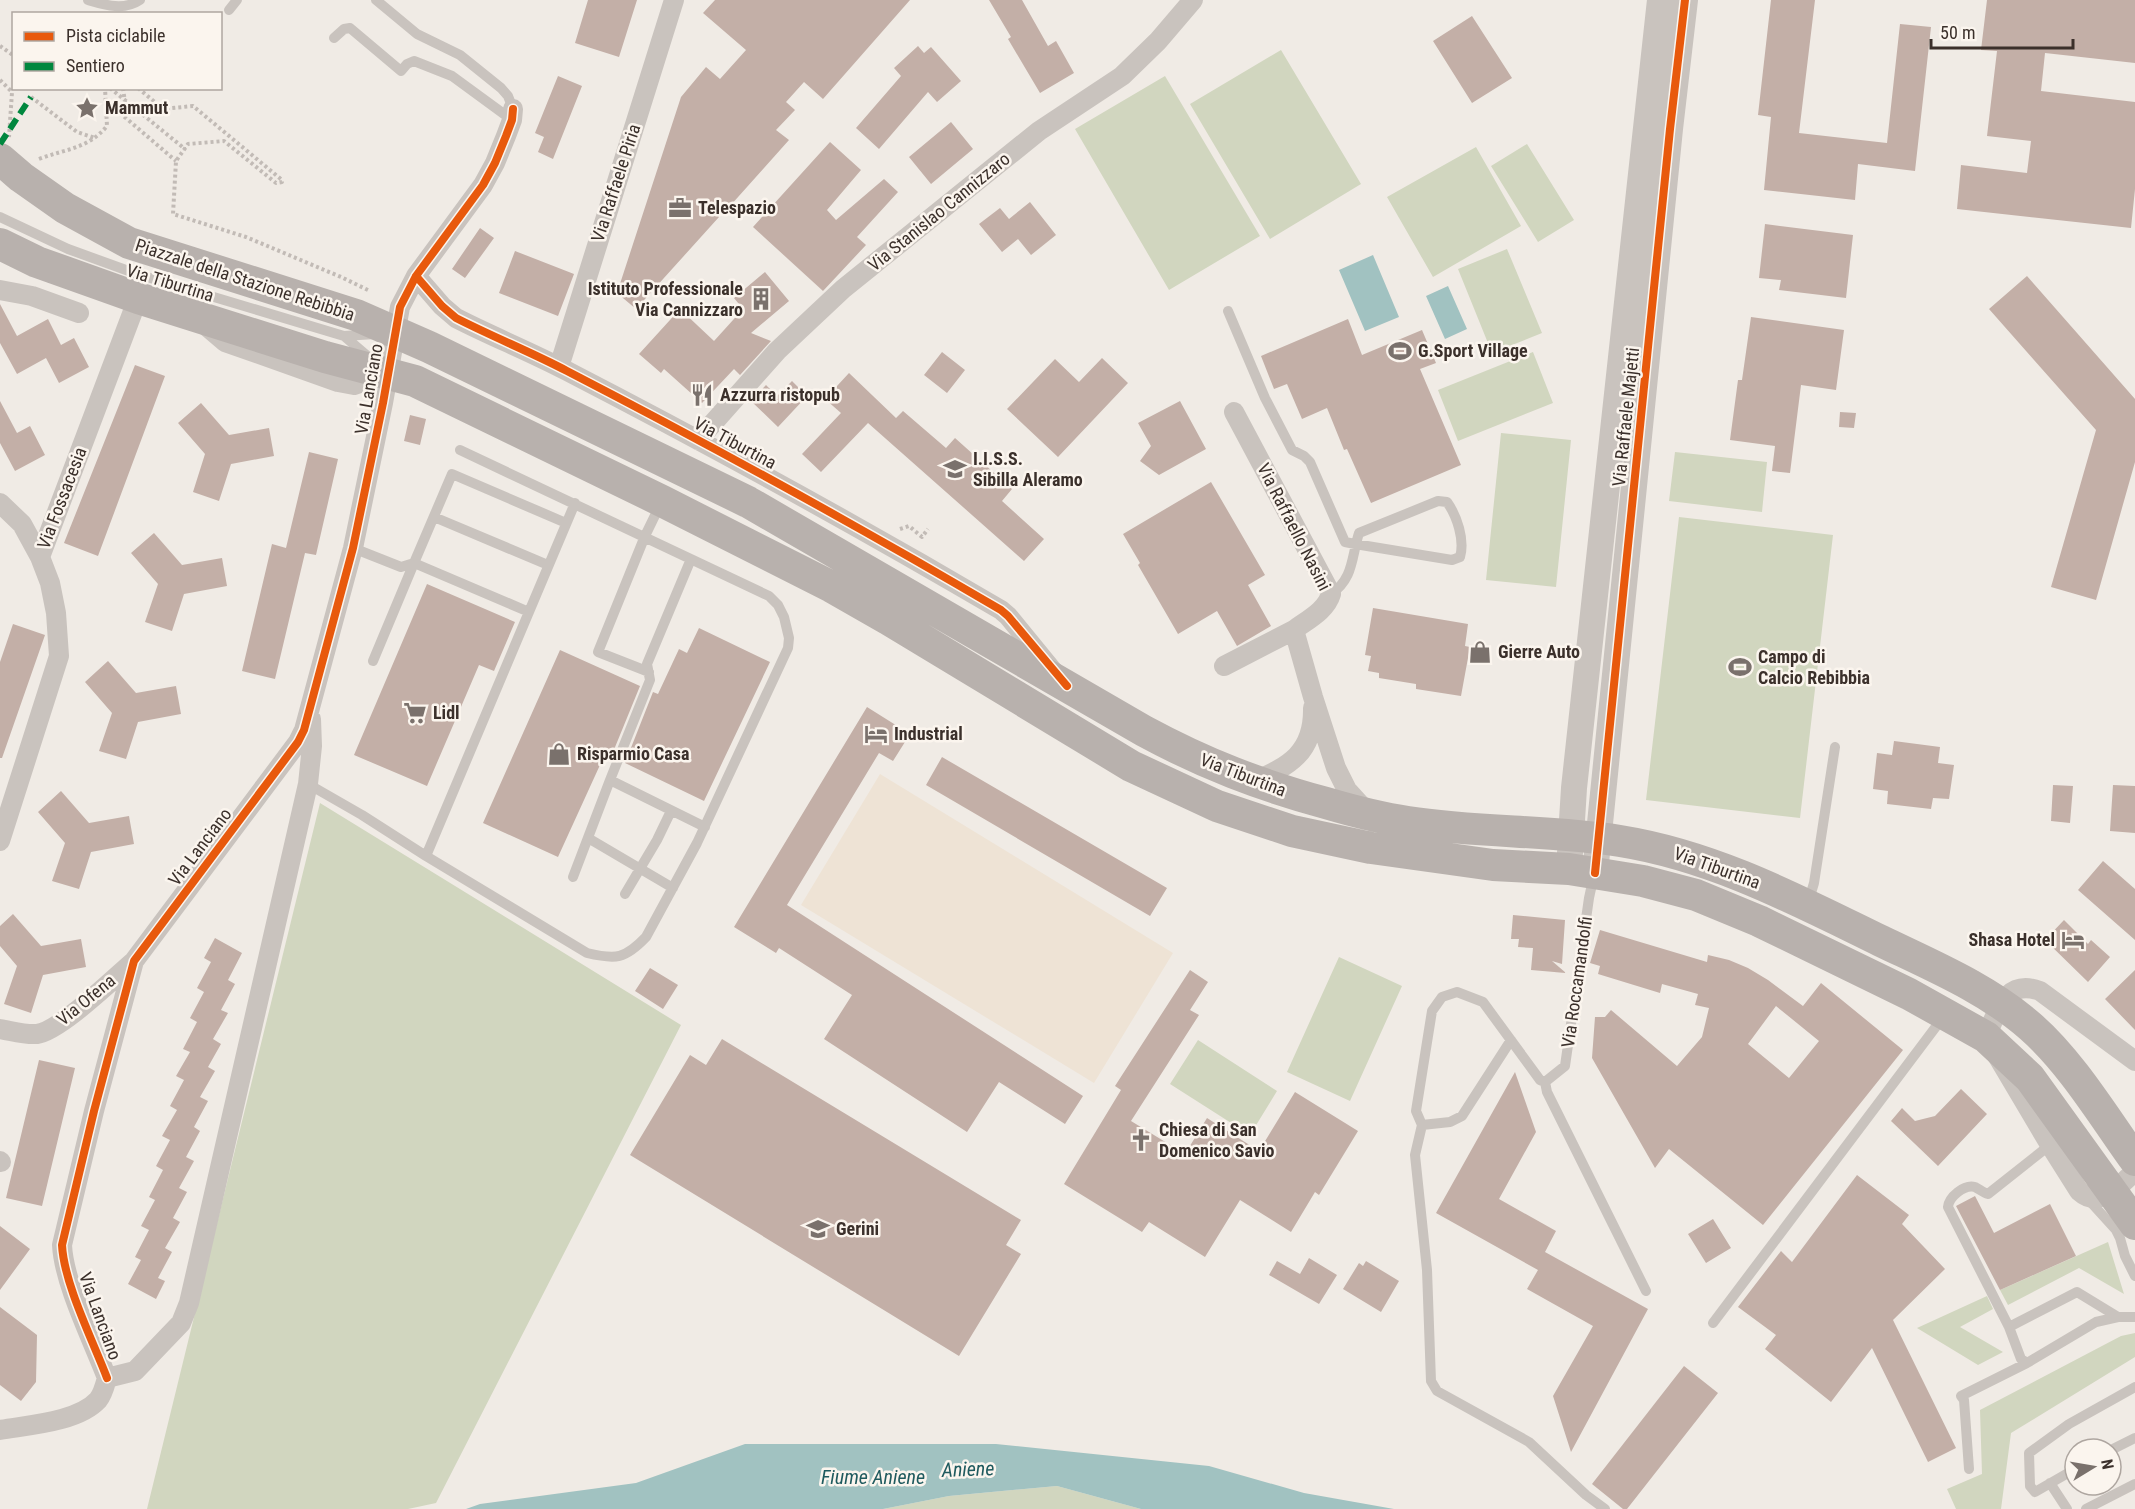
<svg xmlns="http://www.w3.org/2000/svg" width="2135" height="1509" font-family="'Roboto Condensed',sans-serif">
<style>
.green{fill:#d1d6bf}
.plaza{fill:#eee3d5}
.water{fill:#a1c2c1}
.building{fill:#c3afa7;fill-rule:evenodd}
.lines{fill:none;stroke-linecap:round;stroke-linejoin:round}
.path{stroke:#c2bbb6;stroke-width:4;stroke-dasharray:3 3;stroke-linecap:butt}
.service{stroke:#c9c3be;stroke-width:10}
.minor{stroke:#c9c3be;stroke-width:20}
.tertiary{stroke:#c9c3be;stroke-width:26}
.primary{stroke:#b8b1ad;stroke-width:32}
.quiet{stroke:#00873e;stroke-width:6;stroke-dasharray:12 6;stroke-linecap:butt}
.cycleway-casing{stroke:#fbf5ee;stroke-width:11}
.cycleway{stroke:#e8590c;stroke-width:8}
.labels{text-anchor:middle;stroke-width:5;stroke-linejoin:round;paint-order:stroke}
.poi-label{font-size:18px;font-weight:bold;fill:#3b302b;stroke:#fbf5ee;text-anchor:start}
.street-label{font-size:18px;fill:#3b302b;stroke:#fbf5ee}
.water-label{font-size:20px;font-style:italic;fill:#1f5a5e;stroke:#fbf5ee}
</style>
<rect width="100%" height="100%" fill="#f0ebe5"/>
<!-- green -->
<path class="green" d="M1281,50L1361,184L1270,239L1190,104Z
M1165,76L1260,236L1169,290L1075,129Z
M1527,144L1574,220L1538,242L1491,166Z
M1476,147L1521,226L1433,277L1387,197Z
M1507,249L1542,333L1492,353L1458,269Z
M1533,352L1553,403L1458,441L1438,390Z
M1501,433L1571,440L1556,587L1486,580Z
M1675,452L1767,462L1762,512L1669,501Z
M1679,517L1833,535L1800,818L1646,800Z
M320,803L681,1025L436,1503L408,1509H147Z
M1339,957L1402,986L1350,1101L1287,1072Z
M1198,1040L1277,1091L1250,1135L1170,1084Z
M2108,1242L2124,1294L2079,1268L2008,1305L2000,1290Z
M1987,1296L1993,1309L1960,1327L2003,1352L1978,1365L1917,1328Z
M2135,1333V1357L2011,1433L2001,1509H1956L1947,1489L1982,1474L1980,1410L2121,1336Z
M1057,1486L1141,1509H883L949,1496Z"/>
<!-- plaza -->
<path class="plaza" d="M880,774L1173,953L1094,1083L801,905Z"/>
<!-- water -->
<path class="water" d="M1373,255L1399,317L1365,331L1339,270Z
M1448,286L1467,329L1445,339L1426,296Z
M745,1444H996L1209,1466L1304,1493L1394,1509H1141L1057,1486L949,1496L883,1509H466L480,1504L636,1483Z"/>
<!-- building -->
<path class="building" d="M588,0H637L619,57L575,43Z
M715,0H910L823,99L804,82L786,102L795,110L776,130L789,140L730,206L727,203L716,213L719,217L636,309L617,293L681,97L706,67L720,79L746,50L703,13Z
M989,0H1022L1048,46L1056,41L1074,73L1040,93L1008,39L1011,37Z
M1771,0H1815L1799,133L1887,143L1900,24L1931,27L1915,171L1858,164L1855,200L1764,190L1771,117L1758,115Z
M1987,0H2135V63L2045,53L2041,91L2135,102V189L2131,228L1957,209L1961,165L2027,173L2031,141L1987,136L1997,51L1981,50Z
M1472,16L1512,78L1472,103L1433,41Z
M918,46L924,53L931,47L961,81L937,102L928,92L879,149L856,128L901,76L894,68Z
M558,76L582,86L553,159L538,152L544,137L535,133Z
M951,122L973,149L931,184L909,157Z
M830,142L861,170L827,210L836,220L884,179L898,192L857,237L866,245L823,291L753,227Z
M1030,202L1056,235L1031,255L1018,239L1002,252L979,224L1000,208L1009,219Z
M1765,224L1853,235L1846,298L1779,290L1781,280L1759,278Z
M480,228L494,238L465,278L452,269Z
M515,251L574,274L558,316L499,293Z
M765,272L789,301L751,333L771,341L740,375L734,369L702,403L664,369L661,373L639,354L680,309L714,341L743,309L734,298Z
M2027,276L2135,399V462L2096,600L2051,587L2096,430L1989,309Z
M0,304L17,336L48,319L61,345L74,338L89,367L59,383L46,358L17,374L0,343Z
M1751,317L1844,330L1836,390L1801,385L1790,473L1772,471L1775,446L1730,440L1738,380H1742Z
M1348,319L1362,355L1422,330L1436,363L1420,369L1461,465L1371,503L1347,449L1344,450L1327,408L1302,419L1287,384L1274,389L1261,356Z
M942,352L965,370L947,393L924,375Z
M1102,358L1128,383L1058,457L1007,409L1055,359L1079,382Z
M135,365L165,376L98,556L64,543Z
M849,373L896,418L903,411L946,448L955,438L1012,489L1002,501L1044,539L1024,561L868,423L821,472L802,454L841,413L825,399Z
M792,381L807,396L778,427L751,401L766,385L777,396Z
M0,401L17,433L30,426L45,455L15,471L0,443Z
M1180,401L1206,449L1159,475L1140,461L1151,446L1138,423Z
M201,403L229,435L269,428L274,456L231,464L219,501L193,492L205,454L178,423Z
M1840,412L1856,413L1854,428L1839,427Z
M410,415L426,419L420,445L404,441Z
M309,452L338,459L316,555L305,553L275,679L242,671L272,544L286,548Z
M1211,482L1265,575L1248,585L1271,626L1237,646L1217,611L1178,634L1138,565L1140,563L1123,534Z
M154,533L182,565L222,558L227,586L184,594L172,631L145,622L158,584L131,553Z
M427,584L515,622L494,671L479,665L427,786L354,755Z
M1373,608L1468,624L1465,646L1470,647L1461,696L1416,689V684L1379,678V673L1368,671L1371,656L1365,655Z
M13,624L45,635L2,758H0V662Z
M699,628L770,662L704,801L625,763L653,692L658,694L679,649L687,653Z
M560,650L640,686L611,757L605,754L558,857L483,823Z
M108,661L136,693L176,686L181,714L138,722L126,759L99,751L112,713L85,682Z
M867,707L910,734L893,761L879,753L787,905L1083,1096L1065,1124L999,1082L967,1132L824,1039L852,995L779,948L776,953L734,927Z
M1894,741L1940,747L1938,763L1954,765L1949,799L1933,798L1931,809L1887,804L1888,791L1873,789L1877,753L1892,755Z
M942,757L1167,888L1150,916L926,785Z
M2053,785L2073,786L2070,823L2051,821Z
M2113,785L2135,786V833L2110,831Z
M61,791L89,823L129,816L134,844L91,852L79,889L52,881L65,843L38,812Z
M2103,861L2135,889V940L2078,890Z
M13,914L41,946L81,939L86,967L43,975L31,1013L4,1004L17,966L0,946V926Z
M1513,915L1565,920L1562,964L1552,961L1566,973L1531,970L1533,948L1518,947L1519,939H1511Z
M2064,920L2088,944L2091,940L2110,957L2088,982L2045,940Z
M1600,930L1707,962L1708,955L1729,960L1748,968L1768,980L1803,1006L1821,983L1903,1050L1763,1225L1669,1149L1655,1168L1592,1058L1595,1017H1605L1611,1010L1677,1066L1702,1037L1709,1008L1695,1005L1698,994L1662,984L1660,993L1598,974L1600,966L1590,963ZM1776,1006L1819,1041L1789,1078L1748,1044Z
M215,938L242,953L228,980L235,984L221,1010L228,1013L213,1039L221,1044L208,1067L215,1071L200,1097L208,1101L194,1127L200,1131L186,1157L194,1161L179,1188L187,1192L173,1218L180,1222L165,1248L172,1252L158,1278L165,1281L156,1299L128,1284L141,1260L135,1257L149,1230L141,1226L155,1200L149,1197L163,1170L156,1166L170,1140L162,1136L177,1110L170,1106L184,1080L176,1076L190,1052L183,1049L197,1022L190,1018L204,992L197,988L211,962L204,958Z
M650,968L678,985L663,1009L635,991Z
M1190,970L1208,982L1190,1010L1199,1015L1131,1121L1185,1154L1207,1118L1259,1151L1295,1092L1358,1131L1319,1195L1315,1192L1291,1232L1240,1200L1205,1257L1149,1222L1142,1232L1064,1184L1121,1090L1115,1086Z
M2135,970V1030L2105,999Z
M722,1039L1021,1220L1006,1245L1021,1254L959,1356L630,1155L690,1055L706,1065Z
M39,1060L75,1068L42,1206L6,1198Z
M1515,1072L1536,1132L1499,1199L1556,1231L1545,1252L1648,1309L1571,1452L1553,1396L1593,1326L1527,1289L1538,1270L1436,1213Z
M1961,1089L1987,1114L1938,1166L1891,1121L1902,1108L1915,1121L1935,1116Z
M1857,1175L1909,1215L1902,1224L1945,1269L1893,1320L1956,1448L1928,1462L1872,1348L1831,1402L1765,1349L1776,1335L1738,1307L1781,1251L1792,1262Z
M1975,1196L1994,1233L2050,1204L2076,1256L2000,1290L1956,1206Z
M1713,1219L1731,1248L1706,1263L1688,1234Z
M0,1226L30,1249L0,1290Z
M1309,1258L1337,1275L1319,1304L1269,1275L1277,1261L1300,1274Z
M1366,1261L1399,1281L1381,1312L1343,1289L1359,1263L1363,1266Z
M0,1307L37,1335L36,1382L21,1401L0,1385Z
M1684,1366L1718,1393L1627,1509H1623L1592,1484Z"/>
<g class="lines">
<!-- path -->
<path class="path" d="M0,46L14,56
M0,80L12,92L9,137
M110,88L185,149
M123,88L127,117
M138,88L163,109L193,106L282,180V182L276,183L224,141L188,144L176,161L173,214L246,237L341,277L370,291
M31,97L77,132L95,138
M106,101L176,161
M39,159C65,149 88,149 107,126L105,88
M900,529L909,526L922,537L928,529"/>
<!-- service -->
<path class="service" d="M88,0C105,5 124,11 140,0
M376,0L417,34L460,55L501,88L508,96L513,109
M229,10L237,0
M334,38L344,29L350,28L401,71L407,64L414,61L452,76L512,120
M0,217L68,249L137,274L344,336L375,334
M1228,311L1265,398L1292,450L1304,456L1310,462L1345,542L1355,544L1452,560L1460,557C1465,540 1457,516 1447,502L1438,501L1359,533C1351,558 1354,578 1331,594
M344,336L371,359
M434,517L548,565
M353,548L401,567L414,563
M529,612L414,563L452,474L566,523
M373,661L414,563
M649,672L598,652L645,536L661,503
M610,780L650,680L647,664L691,559
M308,784L362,815L426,856L587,953C616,960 625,959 646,937L697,843L788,648L789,638L784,617L778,605L769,596L460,450
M588,838L673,888
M426,856L575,503
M573,877L610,780L705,827
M625,894L657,840L671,811
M1808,903L1814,883L1835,747
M1511,1040L1462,1116L1450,1122L1422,1125L1416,1111L1432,1011L1442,997L1457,992L1483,1002L1540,1080L1545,1082L1565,1066L1589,898L1594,875
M1545,1082L1547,1092L1646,1291
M1422,1125L1415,1155L1427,1270L1431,1381L1437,1391L1529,1442L1586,1495L1605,1509
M2086,1197L2116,1230L2120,1238L2125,1256L2135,1276
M2118,1317L2077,1292L2009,1327L2021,1359L2027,1363L2096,1322L2118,1317H2135
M1713,1323L1944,1016
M2009,1327L1948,1207C1949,1197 1964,1184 1975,1187C1979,1189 1984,1193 1988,1194L2050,1145
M2111,1450L2135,1438
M1969,1469L1964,1400L1961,1396L2027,1363
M2075,1469L2035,1492L2030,1486L2029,1453L2069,1424L2135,1387
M2050,1483L2067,1509
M2086,1509L2135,1484"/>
<!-- minor -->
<path class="minor" d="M416,276L442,306L456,318C493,337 531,352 567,371C714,447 858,526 1001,610L1008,616L1053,671
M0,290L32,296L79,313
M205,325L225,342L338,382L354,385L385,374
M559,367L674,0
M1234,412L1331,594C1326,611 1307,620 1294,630
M698,440L777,351L843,289L1039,131L1122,76L1158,41L1193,0
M0,503L22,524L40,557
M1224,666L1294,630L1313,697L1336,768L1347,790L1367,812
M1253,782C1289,766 1314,753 1313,708
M0,841L59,656L56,613L50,583L40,557L138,298
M0,1029C12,1031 25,1035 37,1034C60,1031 114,978 134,961
M2135,1061L2040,991C2005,978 1998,1011 1986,1037L2050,1145L2079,1191C2100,1210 2119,1186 2135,1171
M0,1161L1,1162
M107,1378C93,1341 64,1284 62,1245L94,1111L134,961L298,742L304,730L353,548L383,403L400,307L416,276L483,185L495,163L506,136L512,120L513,109
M107,1378L135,1371L181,1323L189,1303L308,784L312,746L311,719
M0,1430C28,1425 78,1422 98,1400C103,1394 105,1385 107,1378"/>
<!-- tertiary -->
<path class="tertiary" d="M1569,869L1574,788L1660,0
M1595,873L1670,129L1685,0"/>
<!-- primary -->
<path class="primary" d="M0,159L21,177L65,208L129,243L356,315L429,347L748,502L1144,731C1205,764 1260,785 1326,803C1353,811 1380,818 1408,822C1478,833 1550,830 1620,841C1714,856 1797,900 1881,941C1933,966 1988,989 2031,1027C2071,1062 2104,1117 2135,1160
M0,244L37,262L138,298L325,357L415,381L662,501L832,587L888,619L1131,766L1217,806L1292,831L1371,848L1493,865L1569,869L1643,881L1696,895L1759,921L1909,994L1986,1037L2030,1078L2135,1224"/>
<!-- quiet -->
<path class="quiet" d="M0,144L31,97"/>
<!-- cycleway casing -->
<g class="cycleway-casing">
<path id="cycleway" d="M416,276L442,306L456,318C493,337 531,352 567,371C714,447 858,526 1001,610L1008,616L1067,686
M1595,873L1670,129L1685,0
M107,1378C93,1341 64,1284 62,1245L94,1111L134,961L298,742L304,730L353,548L383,403L400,307L416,276L483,185L495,163L506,136L512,120L513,109"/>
</g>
<!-- cycleway -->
<use href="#cycleway" class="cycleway"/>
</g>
<!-- icons -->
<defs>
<g id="sight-bare" transform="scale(1.8)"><path d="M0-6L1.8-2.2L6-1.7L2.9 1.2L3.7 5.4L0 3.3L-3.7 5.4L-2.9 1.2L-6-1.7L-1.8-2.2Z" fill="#7a716c" stroke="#fbf5ee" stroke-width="2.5" paint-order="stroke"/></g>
<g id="office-bare" transform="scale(1.8)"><path d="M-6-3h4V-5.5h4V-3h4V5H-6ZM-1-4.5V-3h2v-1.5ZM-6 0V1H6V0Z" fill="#7a716c" stroke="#fbf5ee" stroke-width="2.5" paint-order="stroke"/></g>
<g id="building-bare" transform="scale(1.8)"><path d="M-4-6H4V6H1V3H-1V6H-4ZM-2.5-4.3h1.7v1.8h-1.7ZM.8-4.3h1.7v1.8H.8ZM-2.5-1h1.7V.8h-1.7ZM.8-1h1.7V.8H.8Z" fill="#7a716c" stroke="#fbf5ee" stroke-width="2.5" paint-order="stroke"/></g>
<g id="stadium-bare" transform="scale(1.8)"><path d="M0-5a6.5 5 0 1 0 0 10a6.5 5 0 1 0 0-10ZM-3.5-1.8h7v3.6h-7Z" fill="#7a716c" stroke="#fbf5ee" stroke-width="2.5" paint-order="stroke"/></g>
<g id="restaurant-bare" transform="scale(1.8)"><path d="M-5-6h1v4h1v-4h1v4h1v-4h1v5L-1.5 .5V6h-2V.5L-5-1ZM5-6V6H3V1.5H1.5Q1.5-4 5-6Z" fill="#7a716c" stroke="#fbf5ee" stroke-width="2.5" paint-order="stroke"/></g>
<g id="school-bare" transform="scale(1.8)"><path d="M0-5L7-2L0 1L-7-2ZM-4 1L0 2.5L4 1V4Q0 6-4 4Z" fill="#7a716c" stroke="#fbf5ee" stroke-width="2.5" paint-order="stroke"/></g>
<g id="shop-bare" transform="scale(1.8)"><path d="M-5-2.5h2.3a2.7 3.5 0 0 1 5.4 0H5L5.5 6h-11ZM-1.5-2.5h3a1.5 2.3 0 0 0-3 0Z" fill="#7a716c" stroke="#fbf5ee" stroke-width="2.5" paint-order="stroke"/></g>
<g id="supermarket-bare" transform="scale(1.8)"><path d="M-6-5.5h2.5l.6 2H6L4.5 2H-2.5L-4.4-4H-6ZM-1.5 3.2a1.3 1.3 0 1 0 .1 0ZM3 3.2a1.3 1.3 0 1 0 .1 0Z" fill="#7a716c" stroke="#fbf5ee" stroke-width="2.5" paint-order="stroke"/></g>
<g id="hotel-bare" transform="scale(1.8)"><path d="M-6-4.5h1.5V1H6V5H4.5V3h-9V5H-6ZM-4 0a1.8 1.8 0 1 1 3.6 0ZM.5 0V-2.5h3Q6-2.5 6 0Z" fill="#7a716c" stroke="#fbf5ee" stroke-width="2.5" paint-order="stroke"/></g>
<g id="church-bare" transform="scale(1.8)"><path d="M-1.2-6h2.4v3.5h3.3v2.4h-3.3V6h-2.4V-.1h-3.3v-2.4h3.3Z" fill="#7a716c" stroke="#fbf5ee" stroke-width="2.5" paint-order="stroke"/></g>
</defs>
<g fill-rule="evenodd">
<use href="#sight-bare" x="87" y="108"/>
<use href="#office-bare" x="680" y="208"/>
<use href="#building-bare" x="761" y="299"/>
<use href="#stadium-bare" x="1400" y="351"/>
<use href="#restaurant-bare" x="702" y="395"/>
<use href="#school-bare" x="955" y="469"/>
<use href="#shop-bare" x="1480" y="652"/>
<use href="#stadium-bare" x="1740" y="667"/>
<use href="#supermarket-bare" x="415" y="713"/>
<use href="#hotel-bare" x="876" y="734"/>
<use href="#shop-bare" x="559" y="754"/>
<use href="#hotel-bare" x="2073" y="940"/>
<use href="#church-bare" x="1141" y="1140"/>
<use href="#school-bare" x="818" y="1229"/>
</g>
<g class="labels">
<!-- poi labels -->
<g class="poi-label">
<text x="105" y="114">Mammut</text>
<text x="698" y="214">Telespazio</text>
<text x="743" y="295" text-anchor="end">Istituto Professionale<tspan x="743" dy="21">Via Cannizzaro</tspan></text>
<text x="1418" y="357">G.Sport Village</text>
<text x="720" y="401">Azzurra ristopub</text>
<text x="973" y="465">I.I.S.S.<tspan x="973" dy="21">Sibilla Aleramo</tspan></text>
<text x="1498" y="658">Gierre Auto</text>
<text x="1758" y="663">Campo di<tspan x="1758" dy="21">Calcio Rebibbia</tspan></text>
<text x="433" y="719">Lidl</text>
<text x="894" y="740">Industrial</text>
<text x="577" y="760">Risparmio Casa</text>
<text x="2055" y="946" text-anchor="end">Shasa Hotel</text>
<text x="1159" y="1136">Chiesa di San<tspan x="1159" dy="21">Domenico Savio</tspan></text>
<text x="836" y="1235">Gerini</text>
</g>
<!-- street labels -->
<g class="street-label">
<text transform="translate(616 183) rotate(-72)" y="6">Via Raffaele Piria</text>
<text transform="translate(939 212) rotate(-39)" y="6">Via Stanislao Cannizzaro</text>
<text transform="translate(245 280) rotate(18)" y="6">Piazzale della Stazione Rebibbia</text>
<text transform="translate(170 283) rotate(17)" y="6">Via Tiburtina</text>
<text transform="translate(369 389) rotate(-80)" y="6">Via Lanciano</text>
<text transform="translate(1626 417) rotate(-84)" y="6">Via Raffaele Majetti</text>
<text transform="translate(735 443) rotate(28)" y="6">Via Tiburtina</text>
<text transform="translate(62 498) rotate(-69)" y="6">Via Fossacesia</text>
<text transform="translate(1294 527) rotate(63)" y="6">Via Raffaello Nasini</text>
<text transform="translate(1243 775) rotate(21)" y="6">Via Tiburtina</text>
<text transform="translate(200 847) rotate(-53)" y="6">Via Lanciano</text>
<text transform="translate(1717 868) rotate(20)" y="6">Via Tiburtina</text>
<text transform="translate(1577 982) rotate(-82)" y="6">Via Roccamandolfi</text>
<text transform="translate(86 1000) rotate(-39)" y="6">Via Ofena</text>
<text transform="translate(100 1316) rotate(70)" y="6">Via Lanciano</text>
</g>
<!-- water labels -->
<g class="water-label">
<text transform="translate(968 1469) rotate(-2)" y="7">Aniene</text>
<text x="873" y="1484">Fiume Aniene</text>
</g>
</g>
<!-- legend -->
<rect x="12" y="12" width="210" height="78" fill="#fbf5ee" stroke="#aea6a0" stroke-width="1.5"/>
<rect x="24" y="32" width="30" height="9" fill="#e8590c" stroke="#aea6a0" stroke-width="1.5"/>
<text x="66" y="42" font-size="18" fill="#3b302b">Pista ciclabile</text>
<rect x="24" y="62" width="30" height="9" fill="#00873e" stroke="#aea6a0" stroke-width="1.5"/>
<text x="66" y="72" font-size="18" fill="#3b302b">Sentiero</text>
<!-- north arrow -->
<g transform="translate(2093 1467) rotate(79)"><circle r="28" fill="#fbf5ee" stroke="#aea6a0" stroke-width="1.5"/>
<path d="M0-4.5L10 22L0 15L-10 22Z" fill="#7a716c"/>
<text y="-9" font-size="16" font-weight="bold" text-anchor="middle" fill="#3b302b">N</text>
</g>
<!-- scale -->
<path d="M1931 39v9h142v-9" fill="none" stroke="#3b302b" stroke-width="3"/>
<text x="1940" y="39" font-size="18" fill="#3b302b" stroke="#fbf5ee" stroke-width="4.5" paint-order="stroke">50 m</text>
</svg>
